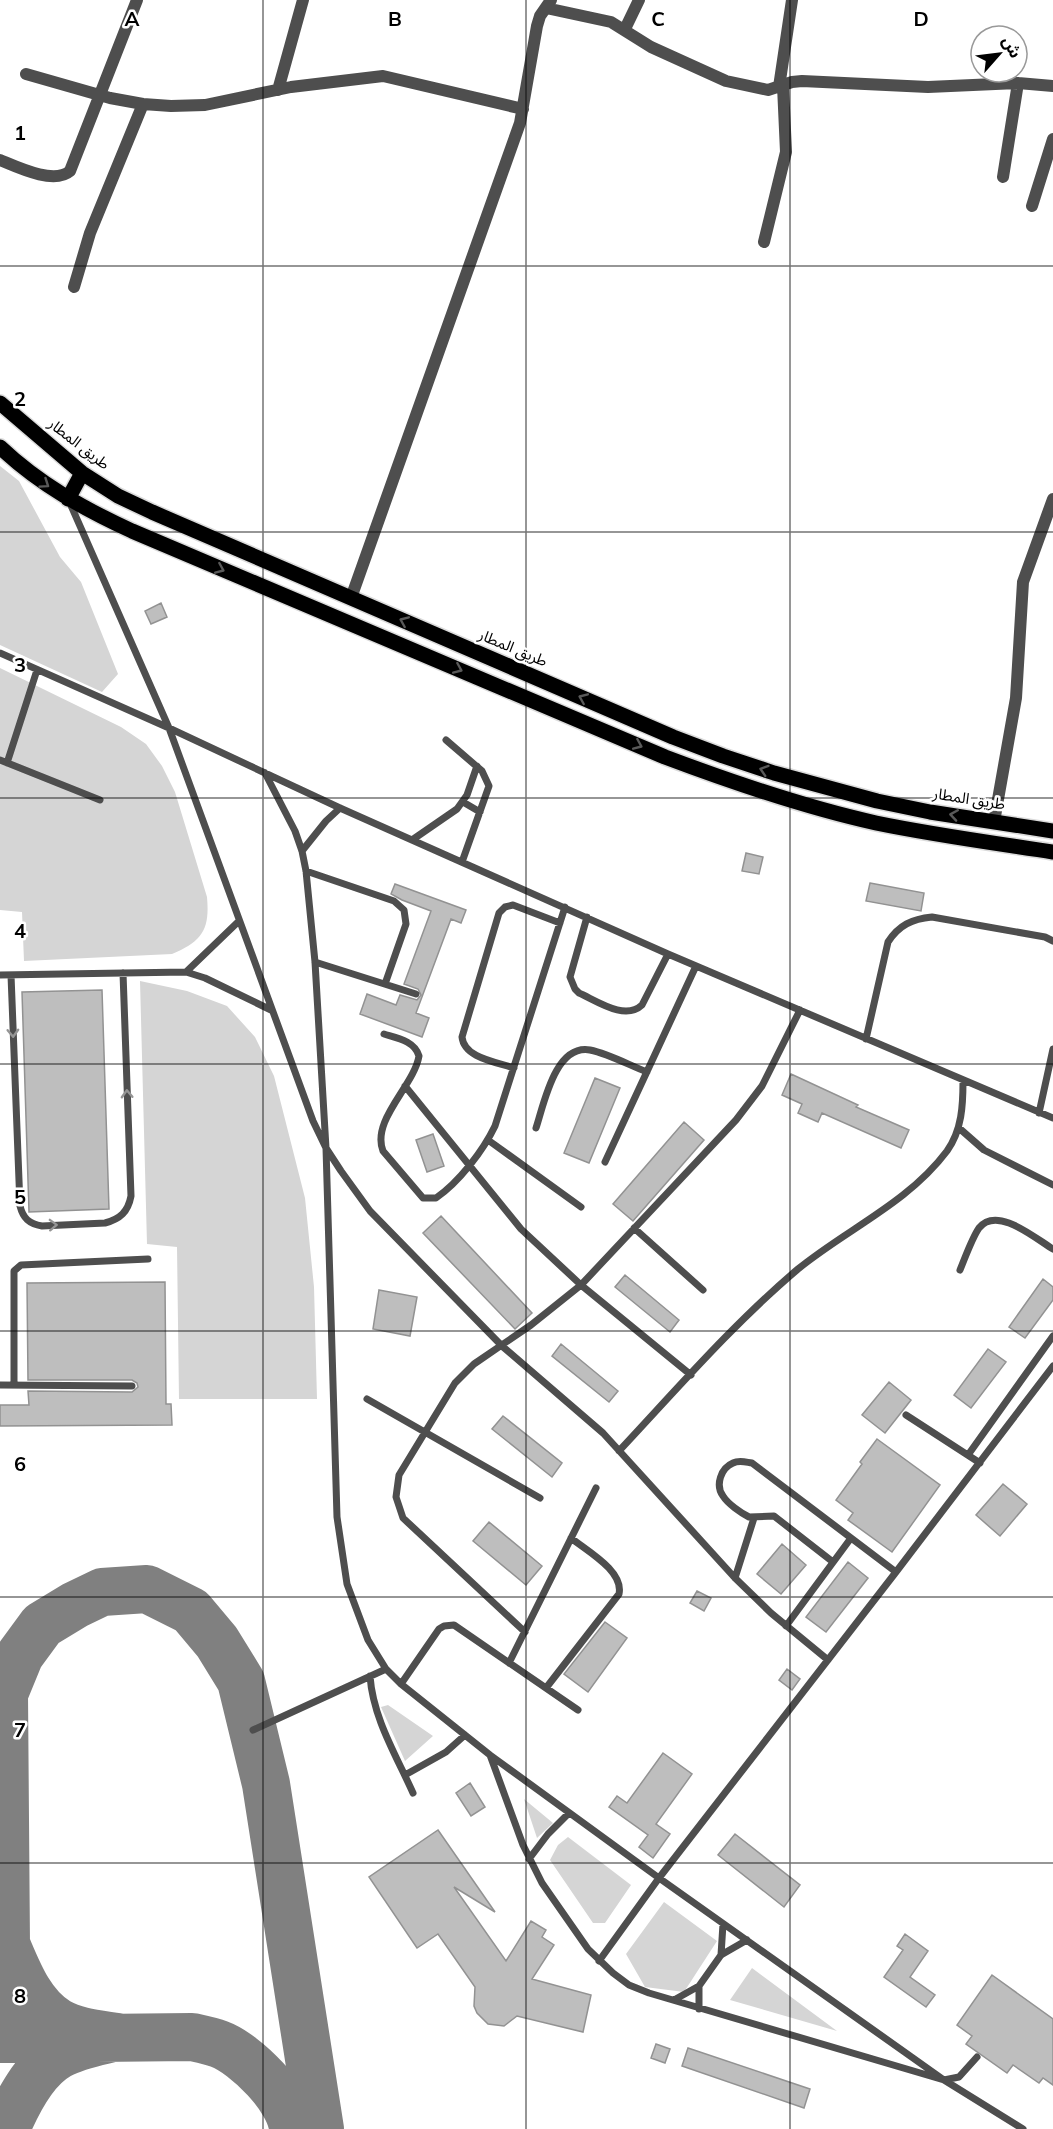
<svg xmlns="http://www.w3.org/2000/svg" width="1053" height="2129" font-family="Mulish,'Noto Sans Arabic',sans-serif">
<style>
.green{fill:#d5d5d5}
.lines{fill:none;stroke-linecap:round;stroke-linejoin:round}
.taxiway{stroke:#808080;stroke-width:48}
.building{fill:#bebebe;stroke:#929292;stroke-width:1.5}
.primary-casing{stroke:#dbdbdb;stroke-width:18}
.service{stroke:#4e4e4e;stroke-width:7}
.minor{stroke:#4e4e4e;stroke-width:12}
.primary{stroke:#000;stroke-width:15}
.oneway{stroke:#595959}
.oneway2{stroke:#959595}
.grid{fill:none;stroke:#000;stroke-width:1.5;stroke-opacity:0.55}
.labels{text-anchor:middle;stroke-width:5;stroke-linejoin:round;paint-order:stroke}
.street-label{font-size:15px;fill:#000;stroke:#fff}
.grid-label{font-size:20px;text-anchor:middle;font-weight:bold;fill:#000;stroke:#fff;stroke-width:5;stroke-linejoin:round;paint-order:stroke}
</style>
<rect width="100%" height="100%" fill="#fff"/>
<!-- green -->
<path class="green" d="M0,466L19,481L60,557L81,582L118,674L102,692L0,645Z
M0,668L121,727L146,744L162,766L175,792L207,897C210,930 202,941 172,954L24,961L22,912L0,910Z
M140,981L187,991L227,1006L255,1037L274,1076L305,1198L314,1287L317,1399H179L177,1247L147,1244Z
M388,1705L433,1736L405,1761L381,1707Z
M524,1799L553,1823L537,1838Z
M568,1837L631,1885L605,1923H593L550,1860L558,1845Z
M664,1902L717,1941L684,1992L645,1987L626,1954Z
M752,1968L837,2031L730,2000Z"/>
<g class="lines">
<!-- taxiway -->
<path class="taxiway" d="M0,2024L6,1944L4,1694L20,1655L42,1625L75,1605L102,1592L147,1589L191,1611L217,1642L241,1681L266,1784L320,2129
M0,2039L192,2037C201,2039 211,2041 219,2044C246,2054 291,2099 293,2129
M6,2129C17,2103 34,2069 59,2055C77,2045 97,2042 117,2037C98,2034 75,2032 58,2022C30,2005 18,1972 6,1944"/>
</g>
<!-- building -->
<path class="building" d="M161,603L167,617L151,624L145,611Z
M746,853L763,857L759,874L742,871Z
M870,883L924,893L921,911L866,901Z
M395,884L466,910L461,923L451,919L416,1013L429,1018L422,1037L360,1014L367,994L396,1005L400,995L417,1000L421,995L418,989L404,984L431,911L402,900L391,894Z
M102,990L109,1209L29,1212L22,992Z
M791,1074L858,1105L856,1107L909,1130L901,1148L822,1113L818,1122L798,1113L802,1104L782,1095Z
M595,1078L620,1088L589,1163L564,1153Z
M684,1122L704,1140L633,1221L613,1204Z
M433,1134L444,1166L427,1172L416,1140Z
M441,1216L532,1313L515,1329L423,1233Z
M625,1275L679,1320L670,1332L615,1287Z
M1043,1279L1053,1287V1300L1025,1338L1009,1327Z
M165,1282L166,1404H171L172,1425L0,1426V1405H29L28,1391L132,1392L138,1387L137,1383L132,1380H28L27,1283Z
M379,1290L417,1297L410,1336L373,1329Z
M561,1344L618,1391L609,1402L552,1356Z
M988,1349L1006,1362L971,1408L954,1395Z
M889,1382L911,1400L885,1433L862,1415Z
M503,1416L562,1463L552,1477L492,1429Z
M877,1439L940,1485L892,1552L848,1520L853,1513L836,1500L862,1464L860,1462Z
M1003,1484L1027,1504L1000,1536L976,1515Z
M489,1522L542,1566L526,1585L473,1541Z
M782,1544L806,1565L781,1594L757,1574Z
M848,1562L868,1578L826,1632L806,1617Z
M697,1591L711,1598L704,1611L690,1603Z
M605,1622L627,1638L588,1692L564,1674Z
M787,1669L800,1679L792,1690L779,1680Z
M663,1753L692,1774L656,1824L670,1834L653,1858L639,1847L648,1835L609,1807L617,1796L627,1803Z
M470,1783L485,1807L471,1816L456,1793Z
M438,1830L495,1912L454,1887L506,1961L531,1921L546,1930L542,1937L554,1945L532,1979L591,1995L583,2032L517,2016L504,2026L488,2024L477,2013L474,2006L475,1987L438,1934L417,1948L369,1877Z
M735,1834L800,1885L784,1907L718,1855Z
M905,1934L928,1951L910,1977L935,1995L926,2007L884,1977L903,1950L897,1946Z
M992,1975L1053,2019V2085L1043,2078L1039,2083L1013,2065L1007,2073L966,2044L972,2036L957,2025Z
M656,2044L670,2049L665,2063L651,2058Z
M688,2048L810,2089L804,2108L682,2066Z"/>
<g class="lines">
<!-- primary casing -->
<g class="primary-casing">
<path id="primary" d="M0,403L82,473L118,496L152,512L673,737L723,756L774,773L877,801L930,812L1053,831
M0,447C39,484 84,509 132,531L665,757C734,783 804,807 876,823C934,835 994,843 1053,852
M68,499L82,473"/>
</g>
<!-- service -->
<path class="service" d="M69,501L169,728L313,1121L326,1148L341,1171L370,1211L502,1346L603,1433L735,1578L771,1613L828,1660
M0,653L169,728L340,808L668,954L1053,1118
M446,740L482,771L489,786L462,862
M0,760L100,800
M7,763L37,670
M265,773L295,831L302,851L306,871L315,962L326,1148L337,1517L347,1584L368,1640L386,1669L401,1684L490,1755L659,1878L944,2080L1023,2129
M463,802L480,812
M412,840L457,809L467,795L477,766
M302,851L326,821L340,808
M306,871L394,901L404,910L406,924L385,984
M587,917L570,977L575,989L579,993C597,1001 625,1021 642,1005L668,954
M315,962L416,994
M186,972L239,921
M0,975L186,972L205,978L271,1010
M11,975L20,1206C23,1218 29,1224 42,1226L105,1223C120,1219 128,1212 131,1196L123,973
M384,1034C397,1038 415,1041 419,1056C414,1086 371,1120 383,1151L423,1198H436C459,1182 483,1151 495,1126L565,907
M866,1039L888,942C899,925 912,919 932,917L1045,937L1053,941
M514,1068C496,1062 464,1058 462,1037L499,913L505,907L513,905L560,923
M405,1086L521,1229L581,1285L691,1375
M1039,1113L1053,1049
M536,1128C544,1104 555,1044 590,1050C609,1054 629,1065 647,1072
M959,1128L984,1150L1053,1185
M488,1140L581,1207
M605,1162L696,966
M634,1228L703,1290
M960,1270C965,1258 972,1238 979,1228C997,1205 1036,1239 1053,1249
M0,1385L132,1386
M14,1385V1271L21,1265L148,1259
M367,1399L540,1498
M906,1415L980,1463
M619,1451C677,1389 733,1324 798,1269C847,1229 908,1203 947,1151C962,1130 963,1105 963,1081
M968,1455L1053,1336
M833,1562L774,1516L749,1517C741,1513 728,1504 723,1496C715,1485 721,1468 733,1463C739,1460 745,1462 752,1463L896,1572
M735,1578L754,1518
M786,1626L851,1538
M525,1632L403,1518L396,1497L399,1475L455,1383L474,1364L531,1325L581,1285L736,1120L762,1086L800,1010
M509,1663L596,1488
M370,1676C373,1718 396,1755 413,1793
M401,1684L439,1629L444,1626L454,1625L578,1710
M546,1688L619,1594C624,1571 587,1551 571,1538
M253,1730L386,1669
M490,1755L523,1845L542,1883L588,1949L613,1973L629,1985L649,1993L944,2080L959,2077L977,2057
M405,1775L446,1752L465,1735
M529,1859L548,1834L569,1813
M721,1955L723,1924
M599,1961L659,1878L896,1572L1053,1366
M699,1986V2009
M674,2000L699,1986L721,1955L747,1940"/>
<!-- minor -->
<path class="minor" d="M546,8L611,22L651,47L726,81L768,90L792,82L802,81L928,87L1018,83L1053,86
M625,29L639,0
M26,74L110,98L143,104L171,106L205,105L291,87L383,76L523,109
M779,87L792,0
M278,90L303,0
M0,160C17,167 54,185 70,171L137,0
M1003,177L1018,83
M1032,206L1053,139
M764,242L786,152L783,86
M74,287L90,233L143,104
M351,598L520,123L537,26L540,16L551,0
M994,822L1016,698L1023,582L1053,499"/>
<!-- primary -->
<use href="#primary" class="primary"/>
</g>
<!-- one-way arrows -->
<defs><path id="oneway-chevron" d="M-2-3.5L2.5 0L-2 3.5" fill="none" stroke-width="1.6" stroke-linecap="round" stroke-linejoin="round" transform="scale(1.5)"/></defs>
<g class="oneway">
<use href="#oneway-chevron" transform="translate(45 484) rotate(34)"/>
<use href="#oneway-chevron" transform="translate(220 569) rotate(23)"/>
<use href="#oneway-chevron" transform="translate(404 621) rotate(-157)"/>
<use href="#oneway-chevron" transform="translate(458 669) rotate(23)"/>
<use href="#oneway-chevron" transform="translate(583 698) rotate(-157)"/>
<use href="#oneway-chevron" transform="translate(638 745) rotate(23)"/>
<use href="#oneway-chevron" transform="translate(764 770) rotate(-162)"/>
<use href="#oneway-chevron" transform="translate(954 815) rotate(-171)"/>
</g>
<g class="oneway2">
<use href="#oneway-chevron" transform="translate(13 1033) rotate(88)"/>
<use href="#oneway-chevron" transform="translate(127 1094) rotate(-92)"/>
<use href="#oneway-chevron" transform="translate(53 1225) rotate(-2)"/>
</g>
<!-- grid -->
<path class="grid" d="M263,0V2129M526,0V2129M790,0V2129M0,266H1053M0,532H1053M0,798H1053M0,1064H1053M0,1331H1053M0,1597H1053M0,1863H1053"/>
<g class="labels">
<!-- street labels -->
<g class="street-label">
<text transform="translate(79 444) rotate(38)" y="5">طريق المطار</text>
<text transform="translate(513 648) rotate(23)" y="5">طريق المطار</text>
<text transform="translate(969 799) rotate(9)" y="5">طريق المطار</text>
</g>
</g>
<g class="grid-label">
<text x="132" y="26">A</text>
<text x="395" y="26">B</text>
<text x="658" y="26">C</text>
<text x="921" y="26">D</text>
<text x="20" y="140">1</text>
<text x="20" y="406">2</text>
<text x="20" y="672">3</text>
<text x="20" y="938">4</text>
<text x="20" y="1204">5</text>
<text x="20" y="1471">6</text>
<text x="20" y="1737">7</text>
<text x="20" y="2003">8</text>
</g>
<!-- north arrow -->
<g transform="translate(999 54) rotate(62)"><circle r="28" fill="#ffffff" stroke="#999999" stroke-width="1.5"/>
<path d="M0-4.5L10 22L0 15L-10 22Z" fill="#000000"/>
<text y="-9" font-size="16" font-weight="bold" text-anchor="middle" fill="#000000">ش</text>
</g>
</svg>
